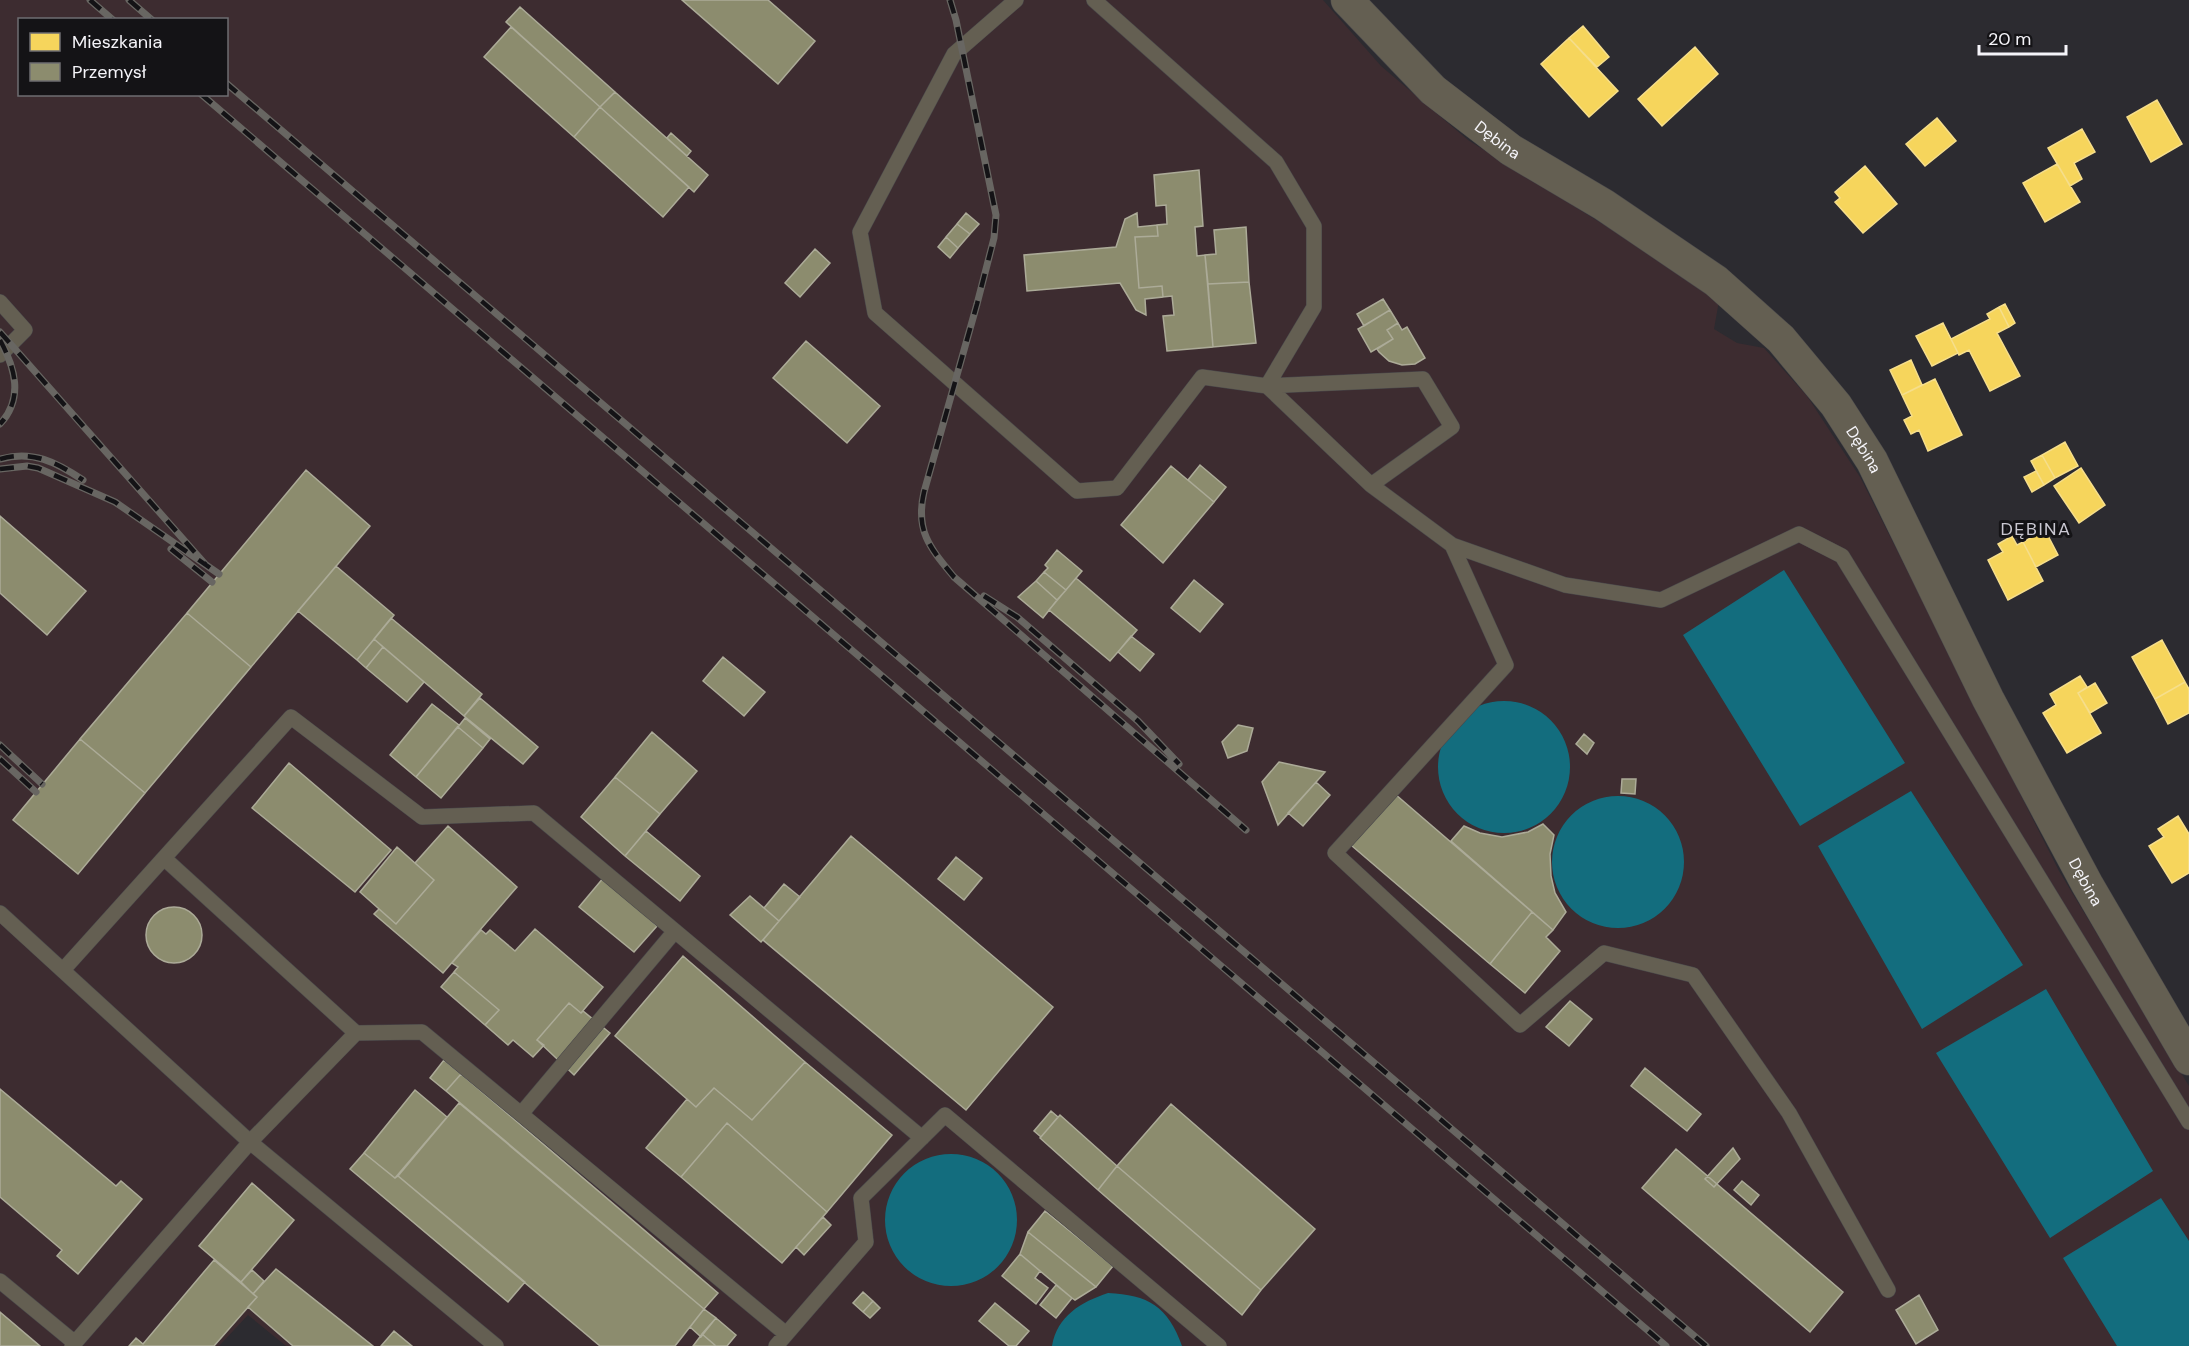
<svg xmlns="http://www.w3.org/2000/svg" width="2189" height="1346" font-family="'DM Sans',sans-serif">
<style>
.industrial{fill:#3d2c30;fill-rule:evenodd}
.water{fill:#136d7e}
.homes{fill:#f6d55c;stroke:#f6de8b;stroke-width:1.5}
.industry{fill:#8c8c6e;stroke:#acab98;stroke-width:1.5}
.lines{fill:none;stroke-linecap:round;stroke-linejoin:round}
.service-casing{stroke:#49484b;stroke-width:16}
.minor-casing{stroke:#49484b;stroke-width:33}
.service{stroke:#645f52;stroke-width:15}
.minor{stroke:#645f52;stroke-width:32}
.rail-casing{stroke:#686662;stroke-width:7}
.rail{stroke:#141316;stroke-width:4.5;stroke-dasharray:14;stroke-linecap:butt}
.labels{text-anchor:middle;stroke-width:6;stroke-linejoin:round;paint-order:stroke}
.street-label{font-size:16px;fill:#f5f4f9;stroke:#141316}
.neighbourhood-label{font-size:18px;letter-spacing:1.5px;fill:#c9c7d1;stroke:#141316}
</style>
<rect width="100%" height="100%" fill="#2c2b30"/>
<!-- industrial -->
<path class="industrial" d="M0,0H1323L1381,66L1468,140L1649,253L1719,301L1714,329L1737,343L1764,348L1807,396L1860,477L2059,871L2189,1086V1346H286L248,1315L219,1346H0ZM20,20H226V94H20Z"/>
<!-- water -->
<path class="water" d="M1784,570L1905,763L1800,826L1683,635Z
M1438 767a66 66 0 1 1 132 0a66 66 0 1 1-132 0Z
M1911,791L2023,965L1922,1029L1818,846Z
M1552 862a66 66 0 1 1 132 0a66 66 0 1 1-132 0Z
M2046,989L2153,1171L2050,1238L1936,1053Z
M885 1220a66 66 0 1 1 132 0a66 66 0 1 1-132 0Z
M2161,1198L2189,1241V1346H2117L2063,1258Z
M1108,1293C1148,1295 1168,1306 1182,1346H1052C1057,1316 1081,1302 1108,1293Z"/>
<!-- homes -->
<path class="homes" d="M1583,26L1609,57L1597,67L1569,38Z
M1569,38L1618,91L1589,117L1541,64Z
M1695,47L1718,74L1662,126L1638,99Z
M2157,100L2182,144L2151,162L2127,117Z
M1937,118L1956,141L1925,166L1906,144Z
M2082,129L2095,152L2074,163L2082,179L2070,186L2048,148Z
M2057,164L2080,202L2045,222L2023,183Z
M1865,166L1897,204L1863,233L1835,202L1840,198L1835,192Z
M2005,304L2015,323L2009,327L1999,307Z
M1999,307L2009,327L1997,333L2020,376L1990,391L1969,350L1959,355L1951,339L1990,319L1987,314Z
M1943,323L1958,353L1932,366L1916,336Z
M1911,360L1922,385L1902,395L1890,370Z
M1935,379L1962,435L1928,451L1919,430L1911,434L1904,420L1912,416L1902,395Z
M2065,442L2078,466L2055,478L2042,455Z
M2042,455L2055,478L2044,485L2031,461Z
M2081,468L2105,505L2079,523L2054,486Z
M2036,471L2044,485L2032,492L2024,477Z
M2045,530L2058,555L2036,567L2023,542Z
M2012,536L2017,545L2023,542L2043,581L2008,600L1988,560L2003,552L1998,544Z
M2162,640L2185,682L2155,699L2132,657Z
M2080,676L2087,687L2078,693L2101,733L2067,753L2043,713L2056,705L2050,694Z
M2185,682L2189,689V713L2168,724L2155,699Z
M2095,683L2107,703L2090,713L2078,693Z
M2178,816L2189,834V873L2172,883L2149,846L2164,837L2158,829Z"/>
<!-- industry -->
<path class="industry" d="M682,0H768L815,41L778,84Z
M520,7L615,92L600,107L506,22Z
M511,27L600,107L574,137L484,57Z
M615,92L708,175L694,192L600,107Z
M600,107L689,187L663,217L574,137Z
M671,133L691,151L687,156L667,138Z
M1199,170L1203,226L1195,227L1197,256L1205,255L1213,347L1167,351L1163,316L1174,315L1172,296L1163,297L1162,286L1139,288L1135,237L1158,236L1157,225L1167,224L1166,205L1156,206L1154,175Z
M966,213L979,224L970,234L957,224Z
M1137,213L1138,227L1157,225L1158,236L1135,237L1139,288L1162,286L1163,297L1145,299L1146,315L1136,310L1120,283L1027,291L1024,255L1116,247L1125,219Z
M957,224L970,234L958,248L946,237Z
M1246,227L1249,282L1208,284L1205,255L1216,254L1214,230Z
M946,237L958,248L950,258L938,247Z
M815,249L830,263L800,297L785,283Z
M1249,282L1256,343L1213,347L1208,284Z
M1383,299L1390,310L1364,326L1357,314Z
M1390,310L1398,323L1387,330L1393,339L1371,352L1358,329Z
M1398,323L1402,330L1407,327L1425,358L1415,364L1402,365L1389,361L1379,352L1377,349L1393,339L1387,330Z
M806,341L880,406L847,443L773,378Z
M1200,465L1226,487L1214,502L1188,480Z
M1171,466L1214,502L1163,563L1121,525Z
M306,470L370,526L251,667L187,613Z
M0,516L86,591L47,635L0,593Z
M1057,550L1082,571L1066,590L1044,572L1048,568L1045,565Z
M336,566L394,615L357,660L298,611Z
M1044,572L1066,590L1057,600L1036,581Z
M1076,578L1137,630L1110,661L1049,610Z
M1194,580L1223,604L1200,632L1171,608Z
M1036,581L1057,600L1043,618L1018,597Z
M187,613L251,667L145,793L80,739Z
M391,618L482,694L464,716L374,639Z
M1131,636L1154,654L1140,671L1118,652Z
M374,639L383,647L366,668L357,660Z
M383,647L424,682L407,702L366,668Z
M723,657L765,692L744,716L703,681Z
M480,698L538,747L523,764L464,716Z
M432,704L459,725L416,777L390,755Z
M465,718L490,739L483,748L458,727Z
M1238,725L1253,728L1247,751L1228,758L1222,742Z
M458,727L483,748L441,798L416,777Z
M652,732L697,771L660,814L615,777Z
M1584,734L1594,743L1587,754L1576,744Z
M80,739L145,793L78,874L13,820Z
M1279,762L1325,772L1278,825L1262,782Z
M289,763L391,850L355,892L252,808Z
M615,777L660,814L625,856L581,817Z
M1622,779H1636L1635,794L1621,793Z
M1316,782L1330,795L1303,826L1288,813Z
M1388,788L1532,912L1490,964L1345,840Z
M1543,824L1554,835L1550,854L1551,876L1555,893L1566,912L1553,930L1451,841L1464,826L1480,833L1502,837L1528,832Z
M448,826L517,887L443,973L374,914L379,909L396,924L434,880L415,863Z
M646,831L700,876L680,901L625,856Z
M851,836L1053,1007L966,1110L763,940Z
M397,847L434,880L396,924L360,892Z
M956,857L982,878L964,900L938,879Z
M604,877L657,926L634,952L579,907Z
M784,884L800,897L779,921L764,908Z
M750,896L779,921L761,942L730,915Z
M146 935a28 28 0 1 1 56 0a28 28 0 1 1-56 0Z
M1532,912L1553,930L1546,937L1560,951L1525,993L1490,964Z
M535,929L603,987L581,1013L569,1003L537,1040L544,1045L533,1057L513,1040L508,1045L485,1025L499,1010L454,972L458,967L452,963L481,930L486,934L490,930L515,951Z
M683,956L805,1062L752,1120L714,1088L696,1107L615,1036Z
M454,972L499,1010L485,1025L441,987Z
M1570,1001L1592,1019L1569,1046L1546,1027Z
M569,1003L581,1013L583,1011L610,1033L574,1075L537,1040Z
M444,1060L461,1074L446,1091L430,1078Z
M805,1062L892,1135L827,1212L727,1123L681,1177L646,1148L687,1099L696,1107L714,1088L752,1120Z
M1645,1068L1701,1114L1687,1131L1631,1086Z
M461,1074L718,1293L704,1309L446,1091Z
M0,1089L116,1186L121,1181L142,1199L78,1274L57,1256L62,1250L0,1197Z
M415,1090L447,1117L395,1178L364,1153Z
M459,1103L704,1309L675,1346H600L398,1176Z
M1171,1104L1315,1229L1261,1290L1117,1166Z
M1051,1111L1058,1117L1041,1137L1034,1131Z
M1060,1115L1117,1166L1098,1190L1040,1138Z
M727,1123L827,1212L782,1263L681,1177Z
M1733,1148L1740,1159L1714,1187L1705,1179Z
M1676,1149L1843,1292L1810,1332L1642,1188Z
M364,1153L395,1178L398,1176L525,1282L508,1302L350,1169Z
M1117,1166L1261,1290L1242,1315L1098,1190Z
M1742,1181L1759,1195L1751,1205L1734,1190Z
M252,1183L294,1220L241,1282L199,1246Z
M1045,1211L1113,1266L1096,1287L1028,1232Z
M823,1217L831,1225L804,1255L796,1247Z
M1028,1232L1096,1287L1075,1300L1072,1298L1020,1254Z
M1020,1254L1040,1271L1035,1278L1048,1288L1036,1304L1002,1276Z
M214,1260L257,1297L214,1346H129L136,1338L143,1344Z
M276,1269L373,1346H293L248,1307L257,1297L253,1294Z
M252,1270L264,1281L253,1294L241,1282Z
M1056,1285L1072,1298L1056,1318L1040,1305Z
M863,1292L873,1301L863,1312L853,1303Z
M1919,1295L1938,1330L1916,1344L1896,1310Z
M873,1301L880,1308L870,1318L863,1312Z
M995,1303L1029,1331L1016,1346H1009L979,1321Z
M704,1309L716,1318L701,1337L690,1327Z
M0,1312L40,1346H0Z
M716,1318L736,1335L727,1346H716L702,1334Z
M394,1331L412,1346H381Z
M702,1334L716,1346H693Z"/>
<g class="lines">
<!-- service casing -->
<g class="service-casing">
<path id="service" d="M1016,0L954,54L860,232L875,313L1077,491L1117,488L1202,377L1267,386L1314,307V226L1276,162L1094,0
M0,302L25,330L0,355
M1267,386L1371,485L1452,545L1565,585L1661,600L1799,534L1842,556L2189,1122
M1267,386L1423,379L1452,427L1371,485
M1452,545L1506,665L1335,853L1520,1025L1604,953L1693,975L1789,1113L1888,1290
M165,859L356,1033L422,1032L786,1334
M0,913L250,1142L72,1346
M63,970L291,717L422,817L534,813L922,1138
M356,1033L250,1142L496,1346
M521,1114L675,931
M0,1281L75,1343
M776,1346L866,1242L861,1198L945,1115L1219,1346"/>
</g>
<!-- minor casing -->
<g class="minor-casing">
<g id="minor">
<path id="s1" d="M1347,0L1433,90L1511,150L1604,205L1716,281L1781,339L1836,405L1872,461L1988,699L2087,884L2189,1059"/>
</g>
</g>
<!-- service -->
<use href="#service" class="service"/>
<!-- minor -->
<use href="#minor" class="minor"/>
<!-- rail casing -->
<g class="rail-casing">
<path id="rail" d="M90,0L113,20
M129,0L152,20
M950,0L956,20L996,215L994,238L977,304L924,492C915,531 930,548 954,577L1246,830
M226,83L1706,1346
M201,94L1666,1346
M0,332L206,565
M0,340C15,368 24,398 0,424
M0,459C33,450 56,462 83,480
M0,469L27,466L38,468L115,502L219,574
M171,549L212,582
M984,596L1017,617L1138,721L1179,764
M0,745L42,784
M0,759L36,792"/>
</g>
<!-- rail -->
<use href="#rail" class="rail"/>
</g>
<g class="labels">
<!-- street labels -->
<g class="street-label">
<text dy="6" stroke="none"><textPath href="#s1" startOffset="206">Dębina</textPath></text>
<text dy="6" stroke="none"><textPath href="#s1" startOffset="692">Dębina</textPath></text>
<text dy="6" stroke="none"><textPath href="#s1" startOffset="1178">Dębina</textPath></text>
</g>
<!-- neighbourhood labels -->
<g class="neighbourhood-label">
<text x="2036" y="535">DĘBINA</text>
</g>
</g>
<!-- legend -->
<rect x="18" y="18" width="210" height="78" fill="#141316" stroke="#6e6d71" stroke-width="1.5"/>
<rect x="30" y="33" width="30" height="18" fill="#f6d55c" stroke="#6e6d71" stroke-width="1.5"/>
<text x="72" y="48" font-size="18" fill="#f5f4f9">Mieszkania</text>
<rect x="30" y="63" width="30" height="18" fill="#8c8c6e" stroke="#6e6d71" stroke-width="1.5"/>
<text x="72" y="78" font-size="18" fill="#f5f4f9">Przemysł</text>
<!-- scale -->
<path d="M1979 45v9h87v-9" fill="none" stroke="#f5f4f9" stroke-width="3"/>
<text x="1988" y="45" font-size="18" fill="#f5f4f9" stroke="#141316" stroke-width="4.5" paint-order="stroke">20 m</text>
</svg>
